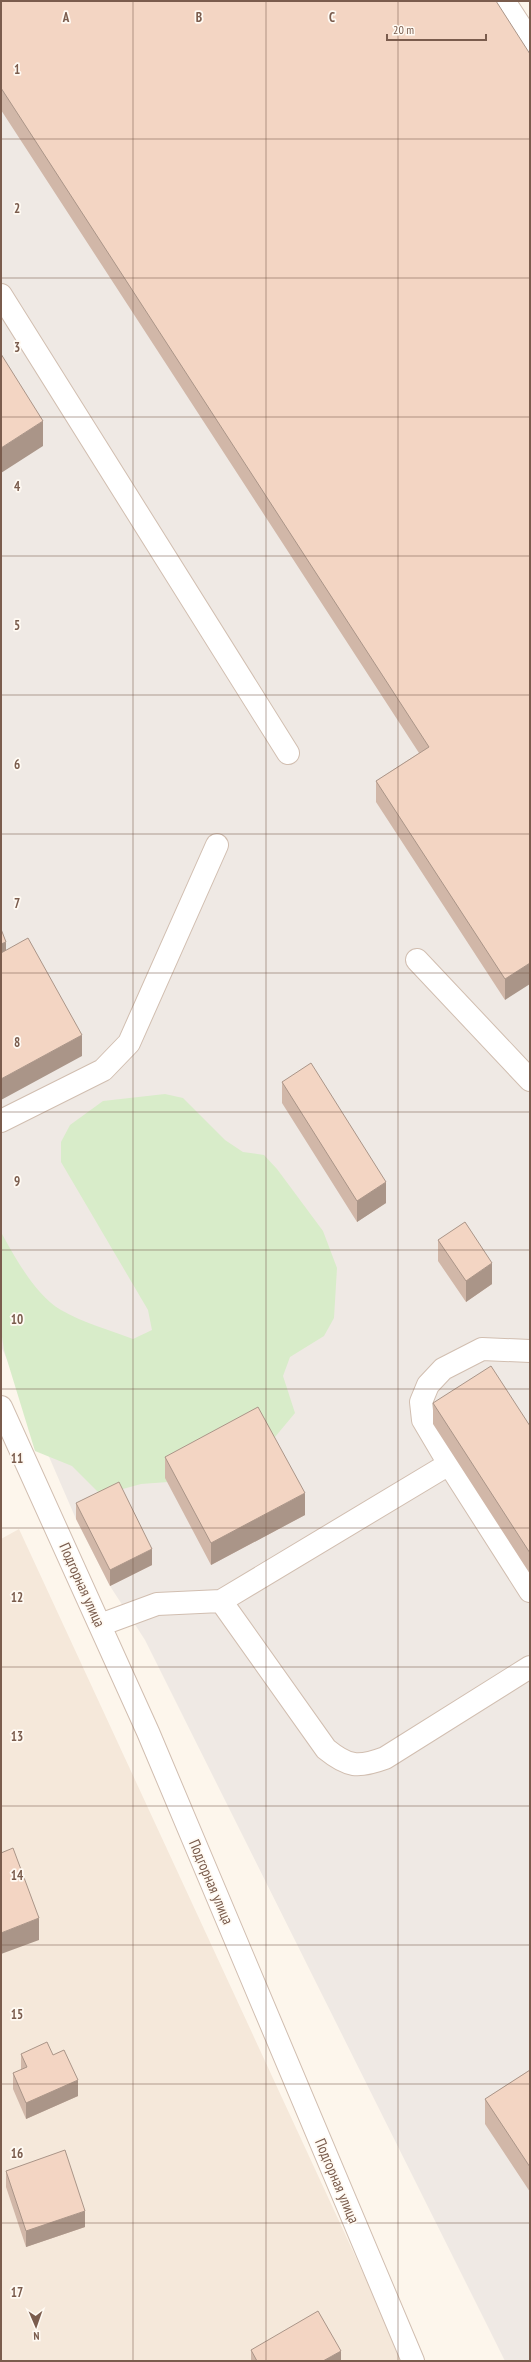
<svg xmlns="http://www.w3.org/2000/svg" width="531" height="2362" font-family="'PT Sans Narrow',sans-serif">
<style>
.residential{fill:#f5e8da}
.industrial{fill:#efe9e4}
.green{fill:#d8ecc9}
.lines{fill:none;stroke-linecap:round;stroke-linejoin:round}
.minor-casing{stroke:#d1beb0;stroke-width:24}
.minor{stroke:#fff;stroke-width:22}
.wall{fill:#d1b7a8}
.shaded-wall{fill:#aa9588}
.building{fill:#f3d5c3;stroke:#aa9588}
.grid{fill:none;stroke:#7a5c4d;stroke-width:1;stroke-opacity:0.55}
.labels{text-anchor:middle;stroke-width:3.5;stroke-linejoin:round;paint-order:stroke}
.street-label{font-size:15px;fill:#7a5c4d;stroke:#fffaf3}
.grid-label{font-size:13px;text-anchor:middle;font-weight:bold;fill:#7a5c4d;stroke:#fffaf3;stroke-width:3.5;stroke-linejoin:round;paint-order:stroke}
</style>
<rect width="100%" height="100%" fill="#fdf6ec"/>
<!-- residential -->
<path class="residential" d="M19,1529L401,2355L404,2361H1V1539Z"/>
<!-- industrial -->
<path class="industrial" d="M1,1L530,75V2361H505L145,1640L110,1586L76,1519L1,1346Z"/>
<!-- green -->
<path class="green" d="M165,1094L183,1098L225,1140L243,1152L264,1155L277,1169L323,1231L337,1268L334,1318L324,1336L290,1357L283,1376L295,1413L270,1443L222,1478L141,1484L101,1495L72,1466L35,1451L4,1350L1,1330V1232C14,1256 36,1296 61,1310C83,1323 110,1330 133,1339L152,1330L148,1310L61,1162V1142L70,1125L103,1101Z"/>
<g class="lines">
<!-- minor casing -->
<g class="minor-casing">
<path id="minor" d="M504,1L530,41
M1,295L288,753
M417,960L530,1080
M1,1121L103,1070L129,1043L217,845
M1,1407L148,1732L413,2361
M449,1464L530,1591
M221,1601L326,1749C348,1767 358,1768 385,1758L530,1667
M100,1625L157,1604L221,1601L449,1464L423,1420L421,1402L428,1385L443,1369L482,1349L530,1351"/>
</g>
<!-- minor -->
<use href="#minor" class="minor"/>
</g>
<!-- wall -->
<path class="wall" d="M1,1L530,54L505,1000L376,802V781L419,753L1,110Z
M282,1082L386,1203L357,1222L282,1103Z
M438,1240L492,1284L466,1302L438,1261Z
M433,1403L530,1426V1574L433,1424Z
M165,1457L305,1515L211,1565L165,1478Z
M76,1503L152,1565L110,1586L76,1519Z
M21,2054L53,2055L78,2096L26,2119L13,2089V2073L21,2070Z
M530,2070V2192L485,2124V2099Z
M6,2171L85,2227L26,2247L6,2187Z
M251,2350L341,2361H251Z"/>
<!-- shaded-wall -->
<path class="shaded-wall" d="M43,421V446L1,473V448Z
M6,942V967L1,969V944Z
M530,963V984L505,1000V979Z
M82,1035V1056L1,1100V1079Z
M386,1182V1203L357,1222V1201Z
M492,1263V1284L466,1302V1281Z
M305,1493V1515L211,1565V1543Z
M152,1549V1565L110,1586V1570Z
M39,1918V1940L1,1954V1933Z
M78,2080V2096L26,2119V2103Z
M85,2211V2227L26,2247V2231Z
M341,2351V2361H323Z"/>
<!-- building -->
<path class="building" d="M1,1H496L530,54V963L505,979L376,781L429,747L1,88Z
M1,354L43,421L1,448Z
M1,929L6,942L1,944Z
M28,938L82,1035L1,1079V953Z
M311,1063L386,1182L357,1201L282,1082Z
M465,1222L492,1263L466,1281L438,1240Z
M491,1366L530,1426V1553L433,1403Z
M258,1407L305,1493L211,1543L165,1457Z
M119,1482L152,1549L110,1570L76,1503Z
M13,1848L39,1918L1,1933V1853Z
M47,2042L53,2055L64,2050L78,2080L26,2103L13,2073L27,2067L21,2054Z
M530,2070V2167L485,2099Z
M65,2150L85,2211L26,2231L6,2171Z
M318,2311L341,2351L323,2361H257L251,2350Z"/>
<!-- grid -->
<path class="grid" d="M133,1V2361M266,1V2361M398,1V2361M1,139H530M1,278H530M1,417H530M1,556H530M1,695H530M1,834H530M1,973H530M1,1112H530M1,1250H530M1,1389H530M1,1528H530M1,1667H530M1,1806H530M1,1945H530M1,2084H530M1,2223H530"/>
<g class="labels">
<!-- street labels -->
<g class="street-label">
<text transform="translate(82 1585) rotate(66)" y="5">Подгорная улица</text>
<text transform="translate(211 1882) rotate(67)" y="5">Подгорная улица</text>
<text transform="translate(337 2181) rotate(67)" y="5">Подгорная улица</text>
</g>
</g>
<g class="grid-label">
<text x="66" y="22">A</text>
<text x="199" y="22">B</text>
<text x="332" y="22">C</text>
<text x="17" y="74">1</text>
<text x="17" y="213">2</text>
<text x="17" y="352">3</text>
<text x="17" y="491">4</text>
<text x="17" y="630">5</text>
<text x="17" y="769">6</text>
<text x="17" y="908">7</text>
<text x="17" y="1047">8</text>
<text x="17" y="1186">9</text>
<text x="17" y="1324">10</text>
<text x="17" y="1463">11</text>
<text x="17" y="1602">12</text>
<text x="17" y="1741">13</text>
<text x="17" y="1880">14</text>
<text x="17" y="2019">15</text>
<text x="17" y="2158">16</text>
<text x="17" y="2297">17</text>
</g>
<!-- border -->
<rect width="531" height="2362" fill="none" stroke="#7a5c4d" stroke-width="4"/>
<!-- north arrow -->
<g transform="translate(36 2326) rotate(178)" stroke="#fffaf3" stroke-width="3" paint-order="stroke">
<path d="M0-3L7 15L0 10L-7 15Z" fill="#7a5c4d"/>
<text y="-6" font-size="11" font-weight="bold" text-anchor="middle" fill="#7a5c4d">N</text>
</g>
<!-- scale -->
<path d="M387 34v6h99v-6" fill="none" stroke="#7a5c4d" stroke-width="2"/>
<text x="393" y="34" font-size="12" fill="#7a5c4d" stroke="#fffaf3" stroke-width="3" paint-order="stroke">20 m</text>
</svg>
